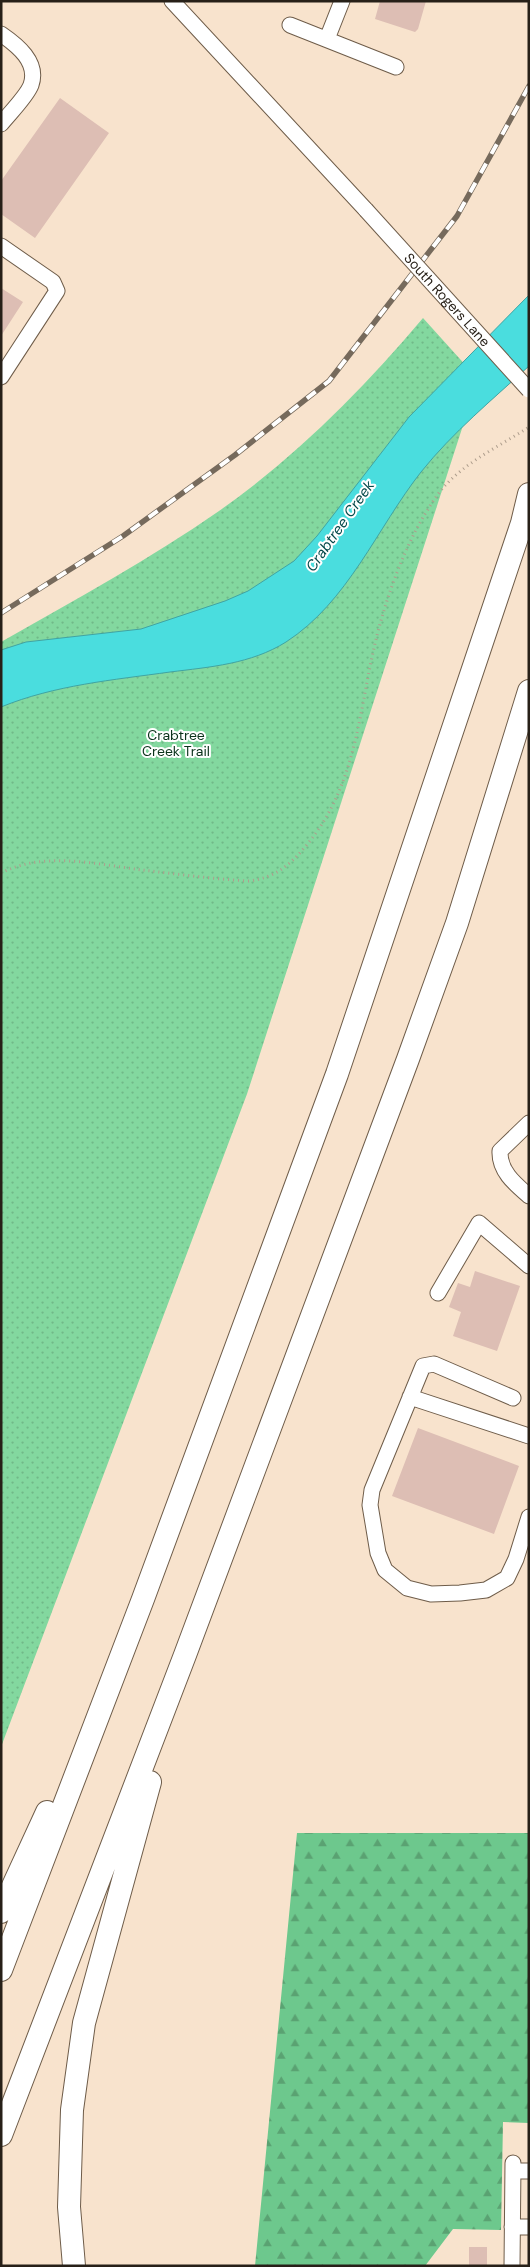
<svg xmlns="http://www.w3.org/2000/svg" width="530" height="2267" font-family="'DM Sans',sans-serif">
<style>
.forest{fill:url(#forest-firs)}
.park{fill:url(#park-dots)}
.water{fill:#4addde;stroke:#40a4a3}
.building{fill:#ddbeb4}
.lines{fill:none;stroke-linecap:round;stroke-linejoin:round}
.minor-casing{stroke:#6e5c49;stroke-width:17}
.highway-casing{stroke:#6e5c49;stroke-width:24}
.path{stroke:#ae9e8d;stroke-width:3;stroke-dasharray:1 4;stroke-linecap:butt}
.minor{stroke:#fff;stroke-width:15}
.highway{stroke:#fff;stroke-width:22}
.rail-casing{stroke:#766a5c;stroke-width:5.5}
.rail{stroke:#fff;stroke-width:4;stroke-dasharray:11;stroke-linecap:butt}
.minor-bridge-casing{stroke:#6e5c49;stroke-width:17;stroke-linecap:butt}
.minor-bridge{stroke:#fff;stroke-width:15}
.labels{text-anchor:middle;stroke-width:4;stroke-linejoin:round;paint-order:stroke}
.street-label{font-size:14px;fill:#272018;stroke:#fff}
.park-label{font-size:14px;fill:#0b321b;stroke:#fff}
.water-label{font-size:15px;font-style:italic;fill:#064a4b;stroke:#fff}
</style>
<defs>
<pattern id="forest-firs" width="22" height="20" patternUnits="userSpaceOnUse" patternTransform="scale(1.25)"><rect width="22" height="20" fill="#6dc88d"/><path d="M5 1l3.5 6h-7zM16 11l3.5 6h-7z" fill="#5aa272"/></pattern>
<pattern id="park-dots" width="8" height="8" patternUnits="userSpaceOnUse" patternTransform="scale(1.25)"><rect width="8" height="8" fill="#83d89f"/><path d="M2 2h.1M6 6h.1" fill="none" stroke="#71b988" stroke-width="1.8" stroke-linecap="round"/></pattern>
</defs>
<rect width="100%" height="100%" fill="#f8e3cd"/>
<!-- forest -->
<path class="forest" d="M297,1833H529V2123L503,2122L501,2230L453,2229L425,2266H255Z"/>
<!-- park -->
<path class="park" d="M423,318L478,379L247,1094L1,1747V642C75,600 150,559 219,511C296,457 362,390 423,318Z"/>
<!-- water -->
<path class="water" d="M529,295V366C492,400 453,432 421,472C377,528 348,602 286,642C251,664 210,667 170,672C113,680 55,685 1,707V650L26,642L141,629L225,601L248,591L294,561L317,536L409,417Z"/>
<!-- building -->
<path class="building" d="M380,1H426L418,29L415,32L375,19Z
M60,98L109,133L35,238L1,214V181Z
M1,288L23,302L1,336Z
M475,1271L520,1286L497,1351L453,1336L461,1312L449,1307L458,1283L470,1287Z
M418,1428L519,1466L494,1534L392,1496Z
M469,2247H487V2266H469Z"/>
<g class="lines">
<!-- minor casing -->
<g class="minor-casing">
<path id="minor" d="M172,1L366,210
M290,25L396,67
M1,34C17,45 39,62 31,85C27,96 9,114 1,124
M327,39L342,1
M1,246L53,282L57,291L1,377
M529,1123L500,1151C499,1171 515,1184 529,1196
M438,1293L479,1223L529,1266
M410,1397L529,1436
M513,1398L434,1364L423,1366L372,1490L370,1505L378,1553L385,1570L407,1588L431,1594L460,1593L486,1590L507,1578L516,1559L529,1517
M513,2171H529
M512,2227H529
M512,2266L513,2163"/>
</g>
<!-- highway casing -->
<g class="highway-casing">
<path id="highway" d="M1,1912L47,1812
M1,1970L143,1599L337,1074L522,523L529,494
M1,2135L185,1655L408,1059L457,923L529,691
M74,2266L69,2207L72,2110L84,2023L150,1782"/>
</g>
<!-- path -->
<path class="path" d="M1,873C44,851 96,864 142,870C177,874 213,879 249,881C274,878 289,866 305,847C361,781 358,703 380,624C392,581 410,534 436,497C458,465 497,448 529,427"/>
<!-- minor -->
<use href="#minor" class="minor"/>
<!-- highway -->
<use href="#highway" class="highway"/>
<!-- rail casing -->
<g class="rail-casing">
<path id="rail" d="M1,613L123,536L235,455L329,381L457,216L529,86"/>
</g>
<!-- rail -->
<use href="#rail" class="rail"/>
<!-- minor-bridge casing -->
<g class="minor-bridge-casing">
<g id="minor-bridge">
<path id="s1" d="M366,210L529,390"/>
</g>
</g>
<!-- minor-bridge -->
<use href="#minor-bridge" class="minor-bridge"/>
</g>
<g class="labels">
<!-- street labels -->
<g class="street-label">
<text dy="5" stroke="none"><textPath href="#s1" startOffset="121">South Rogers Lane</textPath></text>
</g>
<!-- park labels -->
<g class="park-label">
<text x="176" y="740">Crabtree<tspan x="176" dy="16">Creek Trail</tspan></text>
</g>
<!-- water labels -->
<g class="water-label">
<text transform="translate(340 526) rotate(-55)" y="5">Crabtree Creek</text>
</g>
</g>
<!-- border -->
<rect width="530" height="2267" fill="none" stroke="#272018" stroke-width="5"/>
</svg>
